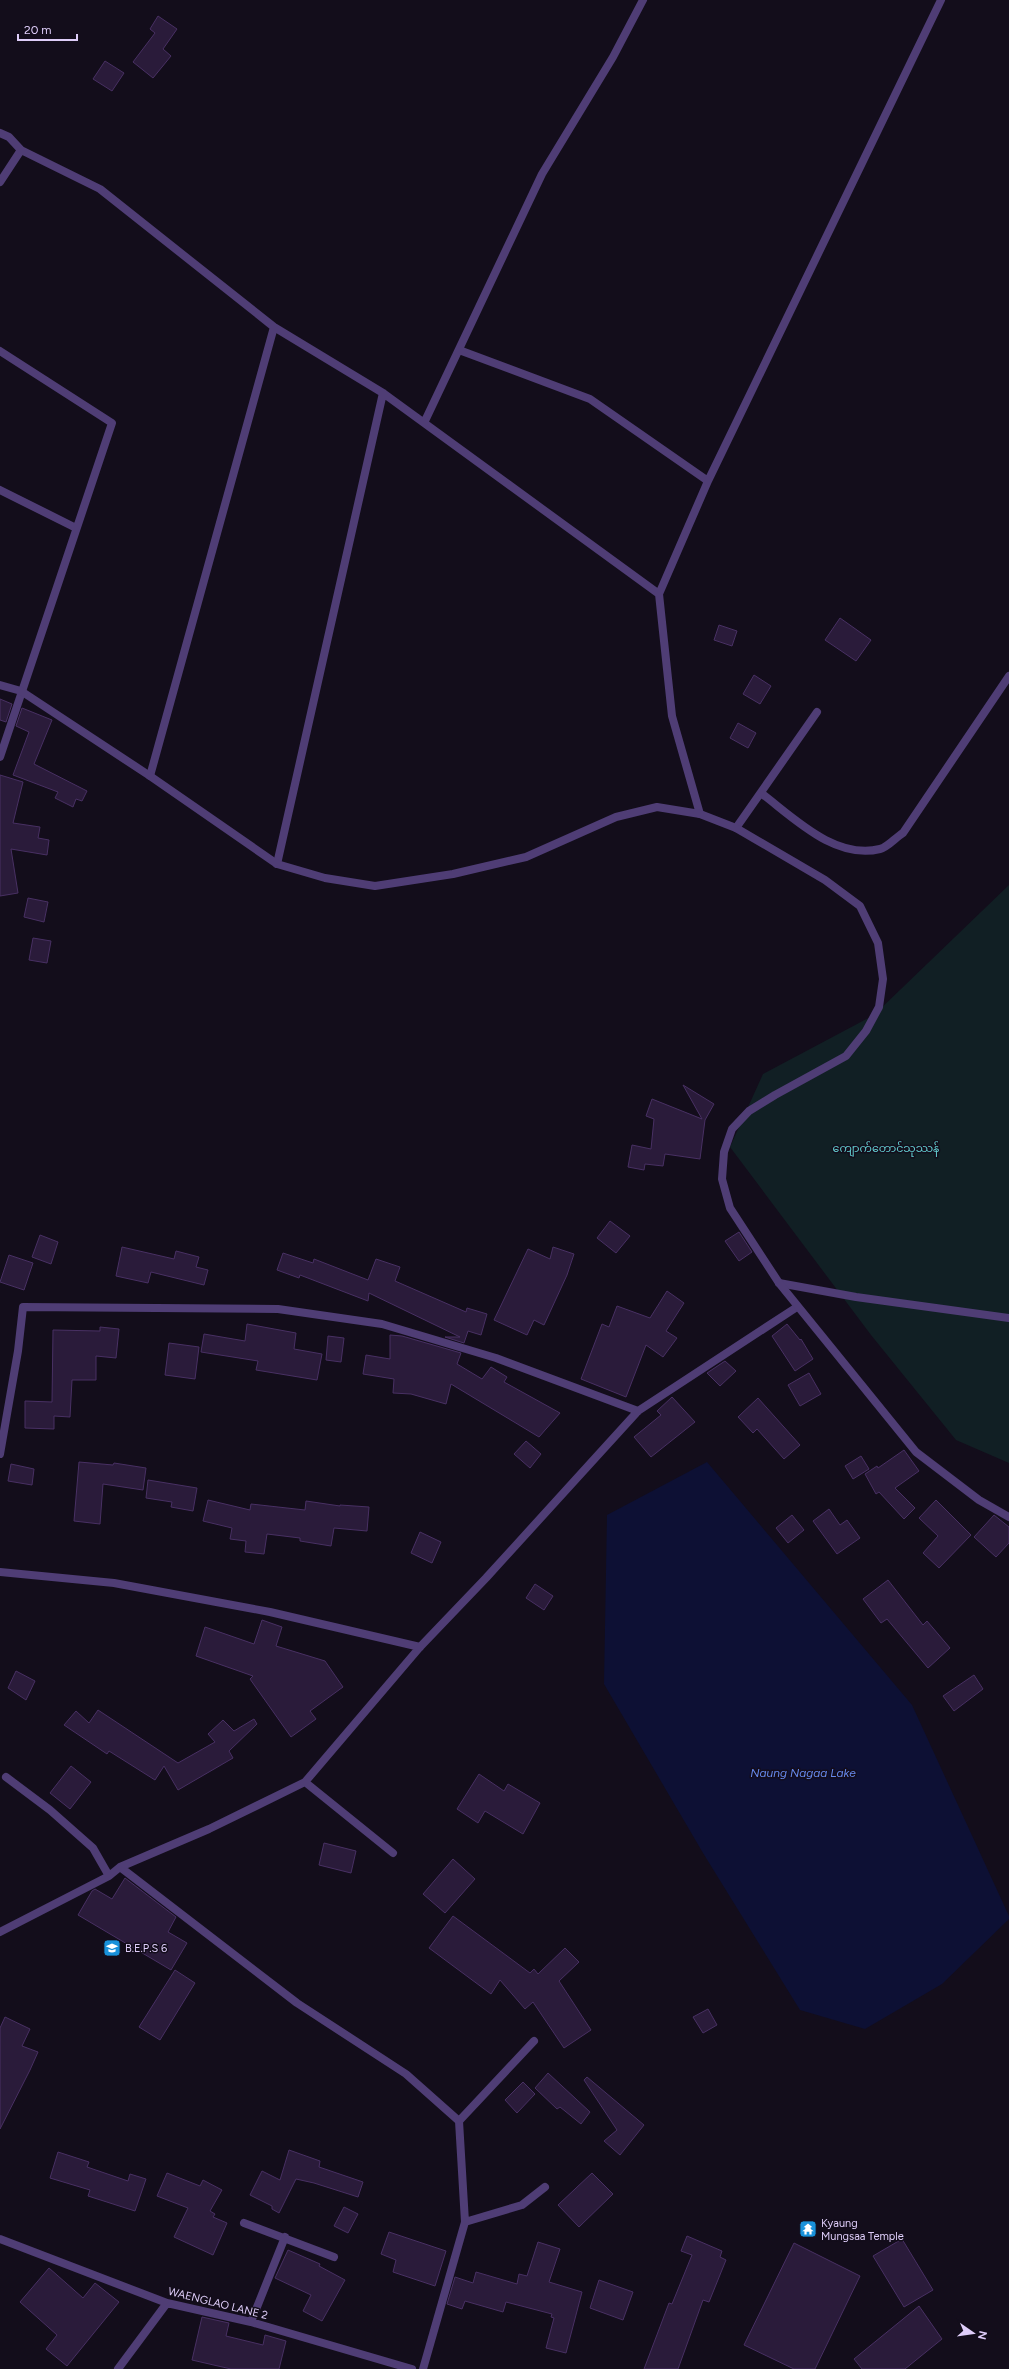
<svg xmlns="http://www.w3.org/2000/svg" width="1009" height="2369" font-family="Figtree,'Noto Sans Myanmar',sans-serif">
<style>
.green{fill:#111f24}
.water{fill:#0d1034}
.building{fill:#2a1b3a;stroke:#483063}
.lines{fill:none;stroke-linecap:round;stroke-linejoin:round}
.minor{stroke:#4f3d75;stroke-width:8}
.tertiary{stroke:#4f3d75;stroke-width:8}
.labels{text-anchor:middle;stroke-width:3;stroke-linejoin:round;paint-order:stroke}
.park-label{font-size:11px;fill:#62cdd0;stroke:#130d1b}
.poi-label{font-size:11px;fill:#decdf9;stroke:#130d1b;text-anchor:start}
.street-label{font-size:11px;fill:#decdf9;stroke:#130d1b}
.water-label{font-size:12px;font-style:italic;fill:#6689ee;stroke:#130d1b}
</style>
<rect width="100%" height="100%" fill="#130d1b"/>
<!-- green -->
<path class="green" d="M1009,885V1463L956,1440L871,1335L730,1147L763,1074L874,1015Z"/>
<!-- water -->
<path class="water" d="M707,1462L912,1705L1009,1916V1919L942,1984L865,2029L800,2010L703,1853L604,1684L607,1515Z"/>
<!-- building -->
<path class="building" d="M158,16L177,29L163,49L171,56L153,78L133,62L155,33L150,29Z
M105,61L124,73L112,91L93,79Z
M840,618L871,640L856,661L825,640Z
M719,625L737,631L732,646L714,640Z
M754,675L771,686L760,704L743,694Z
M0,699L12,704L6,722L0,720Z
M22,708L52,720L34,764L87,791L82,801L76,799L73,807L55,798L58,792L13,775L29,732L16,726Z
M738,723L756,733L748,748L730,738Z
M0,775L23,782L13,823L40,827L38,838L49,840L47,855L11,849L18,893L0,896Z
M28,898L48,902L44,922L24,917Z
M33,938L51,941L47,963L29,960Z
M683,1085L714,1104L705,1120L700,1159L665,1154L663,1166L645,1164L644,1170L628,1167L632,1145L651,1149L654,1119L646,1116L652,1099L702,1119Z
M610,1221L630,1236L616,1253L597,1238Z
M739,1232L752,1252L739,1261L725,1241Z
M40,1235L58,1242L51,1264L32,1257Z
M122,1247L174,1259L176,1251L199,1257L196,1267L208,1270L204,1285L151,1272L148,1283L116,1276Z
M553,1247L574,1254L567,1275L544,1325L534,1320L527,1335L494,1320L528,1249L550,1259Z
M283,1253L313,1263L314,1259L368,1280L376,1259L400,1267L395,1281L466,1312L467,1308L487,1314L481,1335L468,1331L464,1343L445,1337H460L369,1293L368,1301L300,1275L299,1278L277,1270Z
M9,1255L33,1263L24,1290L0,1282Z
M667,1291L684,1303L666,1331L677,1338L663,1357L646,1345L626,1397L581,1379L602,1324L609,1327L617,1306L650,1318Z
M247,1324L296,1333L294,1349L322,1354L317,1380L256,1370L258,1361L201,1352L204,1334L245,1341Z
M787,1324L800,1340L801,1339L813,1359L795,1371L772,1336Z
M100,1327L119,1329L116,1358L96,1356V1380H72L70,1417L54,1416V1429L25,1428V1401L52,1402L53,1330L100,1331Z
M390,1335L402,1336L461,1353L457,1364L482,1379L491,1367L507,1377L504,1382L560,1413L539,1437L451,1384L446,1404L411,1394L393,1393L394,1379L363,1374L366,1355L390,1359Z
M328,1336L344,1338L341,1362L326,1360Z
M169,1343L199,1347L195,1379L165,1375Z
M725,1361L736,1371L720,1386L707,1373Z
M809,1373L821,1394L800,1406L788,1385Z
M672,1397L695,1422L651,1457L634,1437L661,1415L657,1411Z
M758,1398L800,1445L784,1459L757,1429L753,1433L738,1417Z
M526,1441L541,1454L530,1468L514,1454Z
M904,1450L919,1471L895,1488L915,1508L904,1519L879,1492L876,1494L865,1474L877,1466L878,1468Z
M861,1456L869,1469L853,1479L845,1466Z
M79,1462L113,1465L114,1463L146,1468L143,1490L103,1484L100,1524L74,1521Z
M11,1464L34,1469L32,1485L8,1481Z
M148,1480L197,1488L193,1511L171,1507L172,1502L146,1498Z
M208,1500L250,1510L251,1504L305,1510L306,1501L340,1506V1505L369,1507L367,1531L334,1528L331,1546L300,1541V1538L267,1534L264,1554L245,1552L246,1541L230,1539L232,1528L203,1521Z
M936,1500L971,1535L939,1568L923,1553L938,1536L919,1518Z
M829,1509L840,1525L847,1520L860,1538L837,1554L813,1521Z
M792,1515L804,1530L788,1543L776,1528Z
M994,1515L1009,1527V1543L996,1557L974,1537Z
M420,1532L441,1542L432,1563L411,1553Z
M888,1580L923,1625L927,1621L950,1648L928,1668L887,1619L881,1623L863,1599Z
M535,1584L553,1596L544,1610L526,1598Z
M262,1620L282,1627L276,1646L325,1661L343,1687L310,1711L316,1719L291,1737L250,1679L253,1676L196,1656L205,1627L254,1644Z
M16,1671L35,1681L26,1700L8,1688Z
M974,1675L983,1689L954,1711L943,1696Z
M98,1710L178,1763L215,1742L208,1734L223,1720L234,1731L254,1719L257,1724L229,1751L233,1758L178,1790L164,1766L155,1780L109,1751L107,1754L64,1725L76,1711L89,1723Z
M71,1766L91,1782L70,1809L50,1793Z
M479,1774L504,1791L508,1784L540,1803L523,1834L485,1811L478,1823L457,1809Z
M324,1843L356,1851L351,1873L319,1865Z
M453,1859L475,1879L445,1913L423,1894Z
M125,1878L176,1917L168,1932L187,1943L171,1970L78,1915L92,1891L95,1889L112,1899Z
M453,1916L530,1973L534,1969L538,1974L565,1948L579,1962L559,1981L591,2030L564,2048L533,2002L525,2009L500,1980L491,1994L429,1948Z
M175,1970L195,1983L160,2040L139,2027Z
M708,2009L717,2025L703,2033L693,2017Z
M5,2017L30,2029L22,2046L38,2052L30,2070L0,2129V2028Z
M548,2073L590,2112L581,2124L560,2107L557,2109L535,2088Z
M587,2077L644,2125L620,2155L604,2141L617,2130L584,2080Z
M523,2082L535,2094L517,2113L505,2100Z
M289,2150L320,2161L319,2167L363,2182L358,2197L314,2183L296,2179L279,2213L272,2209V2206L250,2195L262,2171L280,2180Z
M58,2152L89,2162L87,2167L128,2181L130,2174L146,2179L135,2211L88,2196L90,2190L50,2178Z
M167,2173L200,2186L203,2180L222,2190L210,2211L215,2214L213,2217L227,2223L213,2255L174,2237L188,2208L157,2196Z
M592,2173L613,2194L579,2227L558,2205Z
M344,2207L358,2214L348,2233L334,2226Z
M389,2232L446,2251L435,2286L393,2272L396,2260L381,2254Z
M687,2236L722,2251L720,2257L726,2260L709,2302L703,2300L678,2369H644L669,2303L672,2304L692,2255L681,2251Z
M902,2239L933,2290L904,2307L873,2256Z
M538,2242L560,2249L549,2282L582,2292L566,2353L546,2348L554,2318L551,2317L552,2314L506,2302L503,2312L465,2301L462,2309L447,2304L455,2277L473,2283L476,2272L517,2284L519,2274L527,2276Z
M794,2243L860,2276L815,2369H794L744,2345Z
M288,2250L320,2264L319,2266L345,2280L322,2321L303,2311L311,2295L275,2278Z
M49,2268L83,2298L95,2283L119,2302L67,2366L46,2349L57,2335L20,2302Z
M599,2280L633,2292L623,2320L590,2308Z
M919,2306L942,2339L905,2369H862L854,2359Z
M202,2317L229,2323L226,2336L263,2345L265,2335L286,2341L279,2369H231L192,2360Z"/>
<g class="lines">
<!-- minor -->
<path class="minor" d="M0,133L9,137L21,150L100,189L274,327L383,393L659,594
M0,182L21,150
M459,350L590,399L708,481
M0,351L112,423L0,757
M424,423L542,174L613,57L643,0
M0,490L76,528
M150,776L274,327
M761,793C794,818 835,860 880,849C888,847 896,837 903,833L1009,676
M700,814L672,716L659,594L708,481L941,0
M736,828L817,712
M277,864L383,393
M779,1283L856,1297L1009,1318
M0,1454L18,1351L23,1307L278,1309L382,1324L496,1358L638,1411
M0,1572L114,1583L270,1612L420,1647
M6,1777L50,1810L93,1848L109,1876
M305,1782L393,1853
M120,1867L297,2003L406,2074L459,2121L465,2222L423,2369
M0,1932L109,1876L120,1867L209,1829L305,1782L420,1647L486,1578L638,1411L797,1307
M459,2121L534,2041
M465,2222L522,2205L545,2187
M244,2223L334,2257
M0,2239L167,2303L251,2322L412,2369
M251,2322L285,2237
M118,2369L167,2303"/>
<!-- tertiary -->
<path class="tertiary" d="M0,685L21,691L150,776L277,864L325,878L375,886L453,874L526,857L616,817L657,807L700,814L736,828L825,880L860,906L878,943L883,979L879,1007L866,1031L846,1056L775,1095L749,1111L732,1129L724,1152L722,1179L730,1208L779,1283L916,1452L979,1500L1009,1517"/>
</g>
<!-- icons -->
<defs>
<g id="school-square" transform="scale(0.9)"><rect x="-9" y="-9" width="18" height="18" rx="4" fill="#1891da" stroke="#130d1b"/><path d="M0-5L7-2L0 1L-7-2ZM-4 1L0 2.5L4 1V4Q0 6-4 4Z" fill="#fff"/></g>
<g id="temple-square" transform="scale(0.9)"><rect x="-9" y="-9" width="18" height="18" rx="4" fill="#1891da" stroke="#130d1b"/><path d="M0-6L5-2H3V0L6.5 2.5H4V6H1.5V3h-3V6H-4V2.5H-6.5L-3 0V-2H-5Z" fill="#fff"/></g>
</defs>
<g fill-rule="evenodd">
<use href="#school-square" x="112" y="1948"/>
<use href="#temple-square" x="808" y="2229"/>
</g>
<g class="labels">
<!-- park labels -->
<g class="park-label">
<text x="886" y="1152">ကျောက်တောင်သုဿန်</text>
</g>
<!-- poi labels -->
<g class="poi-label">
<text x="125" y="1952">B.E.P.S 6</text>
<text x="821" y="2227">Kyaung<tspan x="821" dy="13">Mungsaa Temple</tspan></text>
</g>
<!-- street labels -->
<g class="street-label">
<text transform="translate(218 2303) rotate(14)" y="4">WAENGLAO LANE 2</text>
</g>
<!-- water labels -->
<g class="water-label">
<text x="803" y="1777">Naung Nagaa Lake</text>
</g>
</g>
<!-- north arrow -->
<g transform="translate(973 2333) rotate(103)" stroke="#130d1b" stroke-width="3" paint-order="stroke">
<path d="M0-3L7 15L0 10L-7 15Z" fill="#decdf9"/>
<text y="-6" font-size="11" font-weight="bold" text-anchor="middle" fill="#decdf9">N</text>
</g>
<!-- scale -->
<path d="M18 34v6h59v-6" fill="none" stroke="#decdf9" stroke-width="2"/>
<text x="24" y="34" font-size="12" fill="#decdf9" stroke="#130d1b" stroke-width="3" paint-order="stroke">20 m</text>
</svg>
